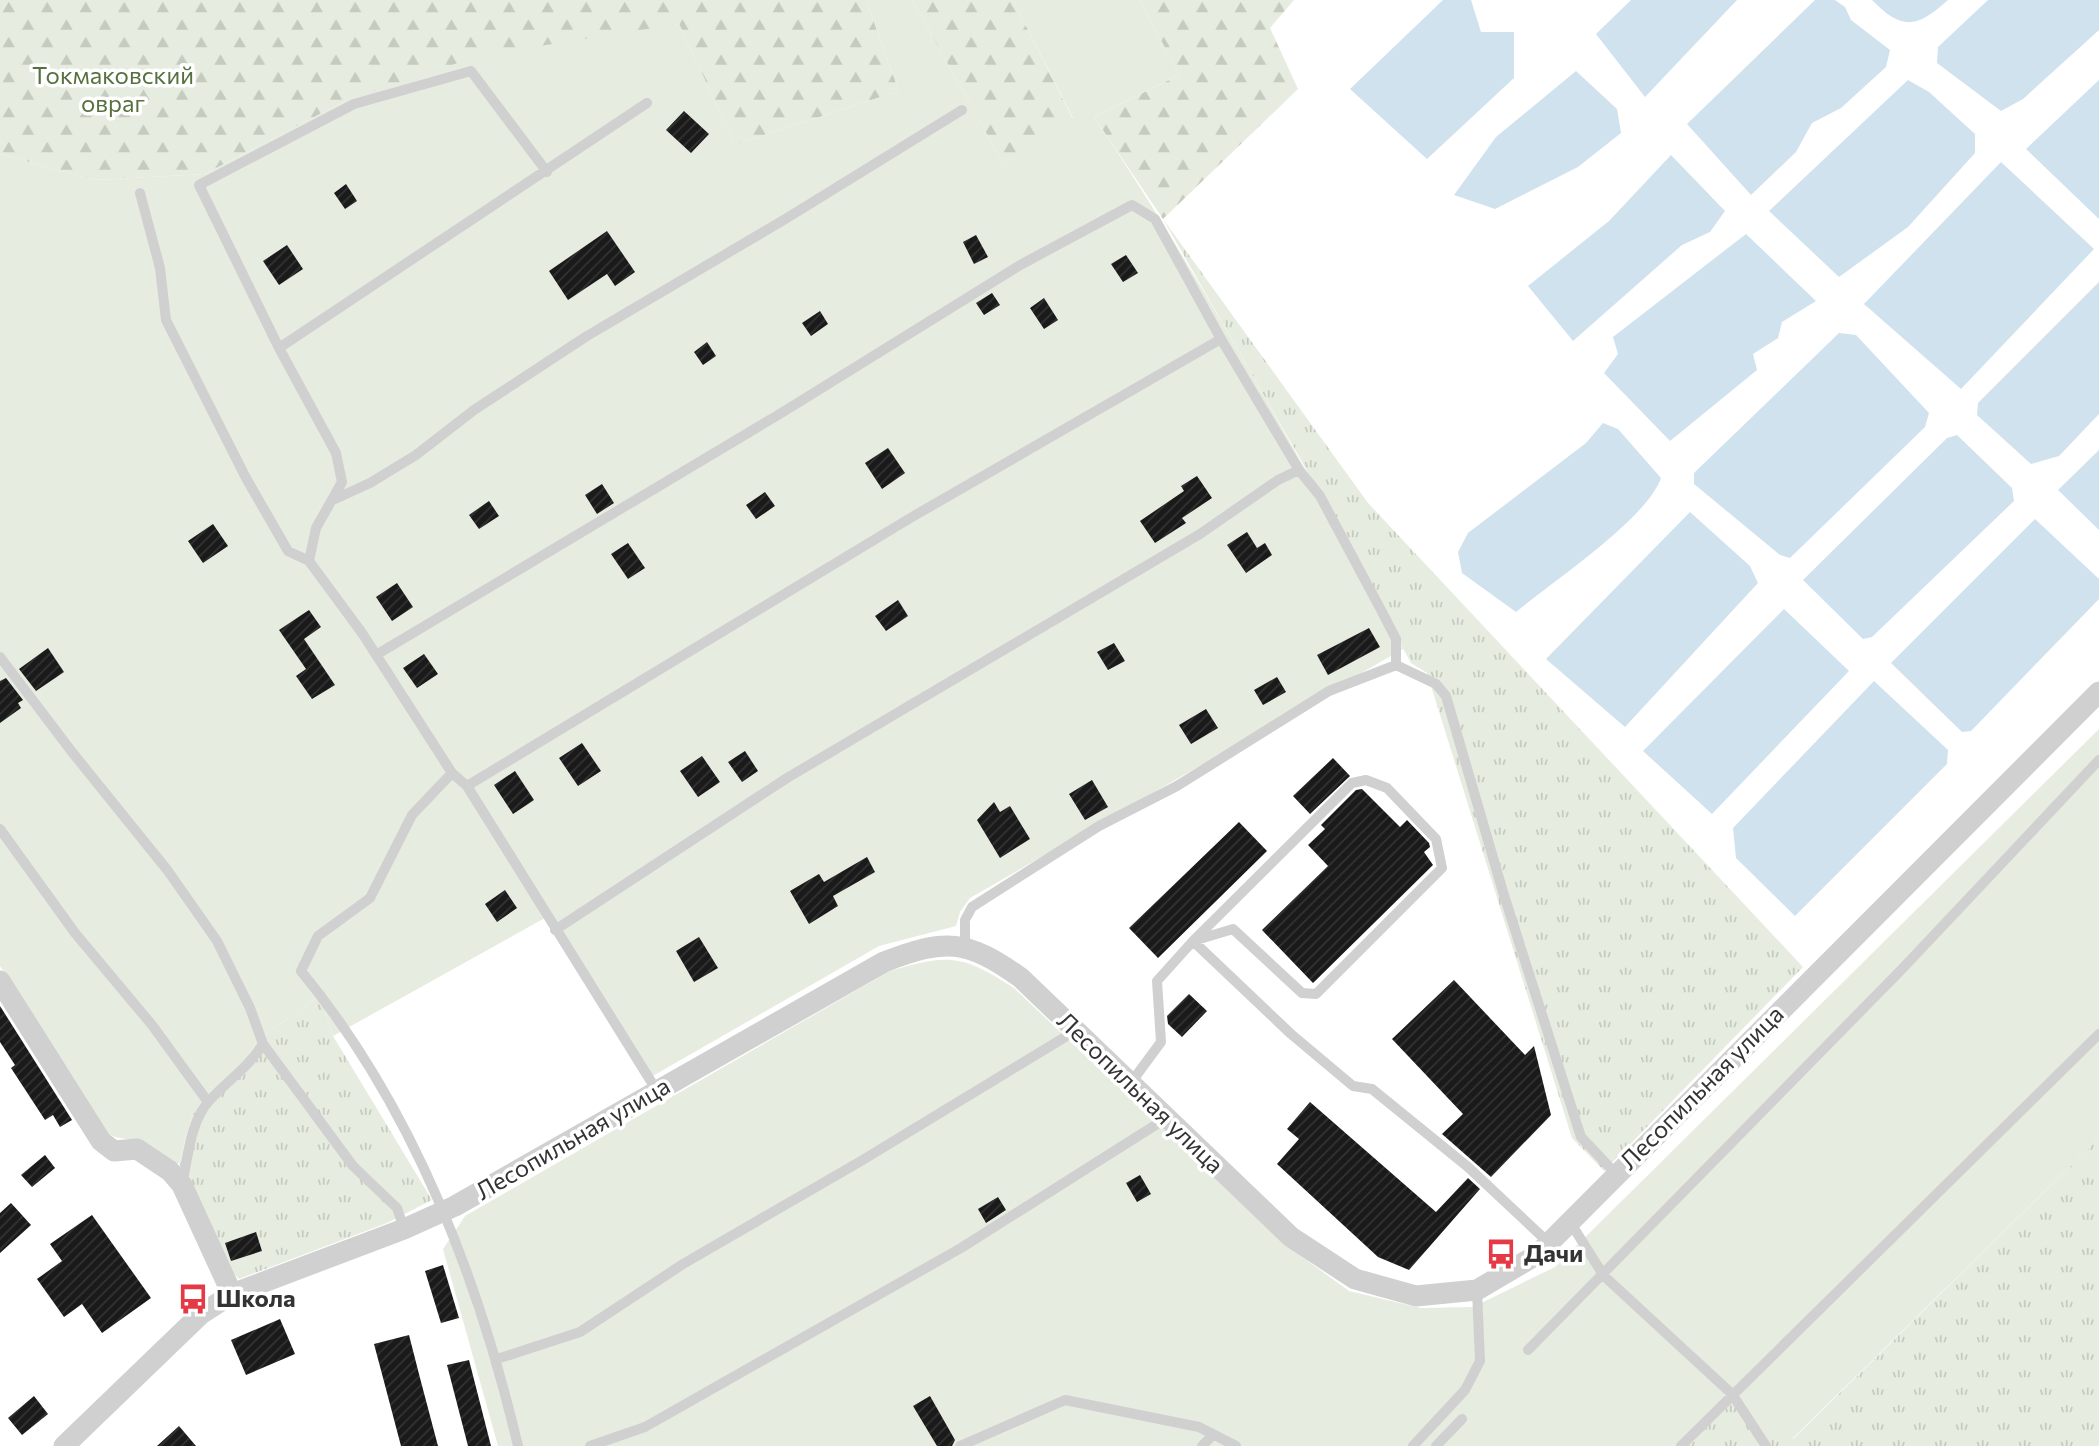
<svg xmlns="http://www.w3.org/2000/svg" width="2099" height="1446" font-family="Commissioner,sans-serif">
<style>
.grass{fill:url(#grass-tufts)}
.forest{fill:url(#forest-firs)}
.green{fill:#e6ecdf}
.water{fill:#cfe2ee}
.building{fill:url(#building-hatch)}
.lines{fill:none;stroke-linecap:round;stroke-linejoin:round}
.service{stroke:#d0d0d0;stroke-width:10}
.minor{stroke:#d0d0d0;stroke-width:21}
.labels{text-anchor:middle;stroke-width:7;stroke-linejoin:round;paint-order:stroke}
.park-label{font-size:24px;fill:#56703f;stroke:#fff}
.street-label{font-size:24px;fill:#333;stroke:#fff}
.poi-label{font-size:24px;font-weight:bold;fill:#333;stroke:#fff;text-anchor:start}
</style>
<defs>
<pattern id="grass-tufts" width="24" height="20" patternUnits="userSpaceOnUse" patternTransform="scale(1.75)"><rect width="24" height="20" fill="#e6ecdf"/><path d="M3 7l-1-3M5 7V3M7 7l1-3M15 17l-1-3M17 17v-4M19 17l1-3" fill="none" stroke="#c6cbc0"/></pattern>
<pattern id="forest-firs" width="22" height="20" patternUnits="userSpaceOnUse" patternTransform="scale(1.75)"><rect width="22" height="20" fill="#e6ecdf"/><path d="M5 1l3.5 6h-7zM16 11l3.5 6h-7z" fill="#c6cbc0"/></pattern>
<pattern id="building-hatch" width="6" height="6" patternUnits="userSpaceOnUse" patternTransform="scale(1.75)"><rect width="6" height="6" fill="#1a1a1a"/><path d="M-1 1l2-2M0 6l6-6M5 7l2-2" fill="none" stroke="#333"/></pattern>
</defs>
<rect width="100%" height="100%" fill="#fff"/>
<!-- grass -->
<path class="grass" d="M1163,219L1368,503L1803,967L1604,1171L1572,1138L1427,673L1411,663L1301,460Z
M319,996L333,1036L432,1200L387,1223L239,1279L227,1267L179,1163L192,1115L211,1091L247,1059L256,1041Z
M2099,1138V1446H1688L1737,1394L1793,1439Z"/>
<!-- forest -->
<path class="forest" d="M0,0H866L899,91L735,145L679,24L351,98L205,174L94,180L0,154Z
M912,0H1013L1073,119L1004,165Z
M1140,0H1294L1270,28L1298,89L1163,219L1094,117L1179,75Z"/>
<!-- green -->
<path class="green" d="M866,0H912L1004,165L1073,118L1013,0H1140L1179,75L1094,117C1208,287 1305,468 1403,649L970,898L960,912L956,926L879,946L651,1077L552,914L333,1036L319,996L256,1041L247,1059L211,1091L192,1115L179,1163C157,1163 156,1149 139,1142C127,1137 118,1141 106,1132L0,966V154L94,180L205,174L351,98L482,55L679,24L735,145L899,91Z
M2099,729V1138L1792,1439L1737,1395L1688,1446H498L443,1249L465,1216L890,971C949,953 963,955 1014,988L1283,1243L1349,1291L1421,1308L1473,1307L1555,1267Z"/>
<!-- water -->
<path class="water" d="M1443,0H1471L1481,32H1514V78L1427,159L1350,89Z
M1631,0H1737L1645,97L1596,34Z
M1815,0H1835L1845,7L1851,20L1890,50L1886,67L1841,108L1812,123L1796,152L1751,195L1687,124Z
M1872,0H1948C1917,28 1902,31 1872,0Z
M1988,0H2099V30L2023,99L2001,111L1937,63L1938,47Z
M1576,71L1617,109L1621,133L1578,167L1495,209L1454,195L1496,137Z
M1908,80L1929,92L1975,134V153L1908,227L1839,277L1769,211Z
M2099,80V219L2026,149Z
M1671,155L1725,211L1710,232L1682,245L1573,341L1528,286L1609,221Z
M2001,162L2094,249L1961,389L1864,304Z
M1746,234L1816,301L1782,322L1778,338L1753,354L1757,370L1670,441L1604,373L1618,354L1613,337Z
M2099,282V414L2059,456L2031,464L1977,415L1978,403Z
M1839,333L1856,335L1929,413L1925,427L1790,558L1780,555L1694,484V473Z
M1603,423L1618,429L1661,478C1647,519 1552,582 1516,612L1462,573L1458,552L1468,533L1586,443Z
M1957,435L2012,488L2014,501L1872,637L1863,639L1803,580L1947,438Z
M2099,450V530L2058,490Z
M1690,512L1750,566L1758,583L1625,727L1546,659Z
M2035,519L2099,579V599L1971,731L1962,732L1891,663Z
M1784,609L1849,671L1712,814L1643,751Z
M1874,681L1948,750L1947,764L1795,916L1736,858L1733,828Z"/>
<!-- building -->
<path class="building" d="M684,111L709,134L691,153L666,130Z
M346,184L357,201L345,209L334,193Z
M607,231L635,272L615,286L607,274L568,300L549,271Z
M976,235L988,257L974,264L963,242Z
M287,245L303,269L279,285L263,261Z
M1126,255L1138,273L1123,282L1111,264Z
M992,293L1000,305L984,315L976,303Z
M1044,298L1058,320L1044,329L1030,308Z
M820,311L828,324L811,336L802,323Z
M707,342L716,356L703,365L694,352Z
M888,448L905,473L882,489L865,463Z
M1197,476L1212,498L1182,518L1186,523L1155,543L1140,521L1184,491L1181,486Z
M602,484L614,503L597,514L585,495Z
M765,492L775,506L756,519L746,505Z
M489,501L499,516L479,529L469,515Z
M213,524L228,546L203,563L188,541Z
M1247,532L1257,548L1265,543L1272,555L1246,573L1227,545Z
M628,543L645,568L628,579L611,554Z
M397,583L413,607L392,621L376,597Z
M898,600L908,616L886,631L875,616Z
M309,610L321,627L304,639L335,685L312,699L296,676L306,669L279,630Z
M1369,628L1380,647L1328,675L1317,655Z
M1114,643L1125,661L1108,670L1097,652Z
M48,648L64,672L36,691L19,669Z
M424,654L438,674L417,688L403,668Z
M1277,677L1286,692L1263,705L1254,690Z
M6,678L23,700L18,703L21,708L0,723V681Z
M1206,709L1218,728L1191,744L1179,725Z
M582,743L601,771L578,786L559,758Z
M745,751L758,771L742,782L728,762Z
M702,756L720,782L698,797L680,771Z
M1333,758L1350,776L1310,814L1293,796Z
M515,771L534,800L513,814L494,785Z
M1092,780L1108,807L1085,820L1069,794Z
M1362,789L1400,827L1407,820L1429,843L1430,847L1424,852L1433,865L1313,983L1262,930L1328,866L1308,845L1325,829L1321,825L1356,790Z
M994,802L1000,812L1010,806L1030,839L1000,858L977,820Z
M1239,822L1267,851L1158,958L1129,928Z
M867,857L875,872L833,896L838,906L809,924L790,891L819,874L824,882Z
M505,890L517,908L497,922L485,904Z
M699,937L718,968L694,982L676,951Z
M1454,980L1525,1055L1534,1046L1551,1115L1491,1177L1442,1134L1463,1114L1392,1039Z
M1189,994L1207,1011L1182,1037L1168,1024L1167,1016Z
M0,1006L72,1120L60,1127L53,1115L45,1120L11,1068L15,1065L0,1042Z
M1310,1102L1436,1212L1468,1178L1480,1189L1409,1270L1378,1257L1277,1164L1299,1139L1287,1129Z
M45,1155L55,1168L32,1187L21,1175Z
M1140,1175L1151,1194L1137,1202L1126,1183Z
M998,1197L1006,1210L986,1223L978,1209Z
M11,1203L31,1225L0,1253V1213Z
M92,1215L151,1298L102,1333L82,1304L64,1317L37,1279L62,1261L50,1244Z
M256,1232L262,1251L231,1261L225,1243Z
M443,1265L459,1318L441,1323L425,1271Z
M280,1319L295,1354L246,1375L231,1340Z
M409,1335L420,1378L438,1446H401L382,1374L374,1344Z
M469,1360L491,1446H468L447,1365Z
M34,1396L48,1414L22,1435L8,1418Z
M930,1396L955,1440L952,1446H937L913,1406Z
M179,1426L196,1446H157Z"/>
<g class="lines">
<!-- service -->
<path class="service" d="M547,172L471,71L354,104L199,185L279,348L336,453L342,482L316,528L309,561L362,633L452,773L467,786L657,1091
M140,193L160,268L166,320L246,478L288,551L309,561
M279,348L647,103
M1299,470L1320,496L1381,610L1396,639V665
M335,499L370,483L416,455L474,410L587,336L787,218L962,110
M376,655L783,412L1022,264L1132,205L1155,219L1221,339L912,517L467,786
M0,657L72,752L168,871L217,941L250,1008L263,1044C248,1068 228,1080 209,1101C190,1122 188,1158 182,1185
M452,773L412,815L370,898L318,936L301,971C413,1107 478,1276 518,1446
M0,829L75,933L152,1025L208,1102
M555,930L787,778L1200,534L1278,480L1299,470L1221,339
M965,945V920L972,907L1099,826L1177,786L1329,691L1396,665L1436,684L1446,696L1503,892L1581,1137L1616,1174
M263,1044L353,1166L397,1208L404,1229
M1130,1084L1161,1042L1157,981L1193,941L1233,929L1302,993L1316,994L1442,868L1436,839L1387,788L1366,780L1352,783L1193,941L1291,1034L1353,1086L1372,1089L1468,1167L1549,1243
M1570,1222L1604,1276L1732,1394L1766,1446
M1528,1350L1903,968L2099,760
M497,1359L580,1332L683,1264L861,1161L1075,1031
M590,1446L645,1427L961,1248L1165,1119
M960,1446L1065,1400L1199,1427L1236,1446
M1202,1446L1213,1435
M1413,1446L1465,1390L1480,1361L1477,1290
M1436,1446L1462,1419
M1681,1446L2099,1034"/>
<!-- minor -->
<path class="minor" d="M0,981L101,1141L114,1151L137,1149L170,1171L182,1185L232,1294
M64,1446L201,1314L232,1294L404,1229L455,1206L884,962C946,938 966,939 1021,978L1291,1237L1355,1279L1416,1296L1477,1290L1538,1254L2099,692"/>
</g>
<!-- icons -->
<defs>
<g id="bus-bare" transform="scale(2.415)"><path d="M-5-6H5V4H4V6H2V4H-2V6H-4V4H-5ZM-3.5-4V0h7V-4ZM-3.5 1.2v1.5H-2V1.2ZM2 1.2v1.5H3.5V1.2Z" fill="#e63946" stroke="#fff" stroke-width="2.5" paint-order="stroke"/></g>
</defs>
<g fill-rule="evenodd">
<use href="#bus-bare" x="1501" y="1254"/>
<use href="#bus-bare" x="193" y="1299"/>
</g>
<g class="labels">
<!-- park labels -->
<g class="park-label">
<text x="113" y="84">Токмаковский<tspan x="113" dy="28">овраг</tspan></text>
</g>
<!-- street labels -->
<g class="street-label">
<text transform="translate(1702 1088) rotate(-45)" y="8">Лесопильная улица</text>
<text transform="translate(1140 1093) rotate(44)" y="8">Лесопильная улица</text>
<text transform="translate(573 1139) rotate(-30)" y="8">Лесопильная улица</text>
</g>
<!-- poi labels -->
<g class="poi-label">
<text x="1524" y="1262">Дачи</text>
<text x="216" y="1307">Школа</text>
</g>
</g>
</svg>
